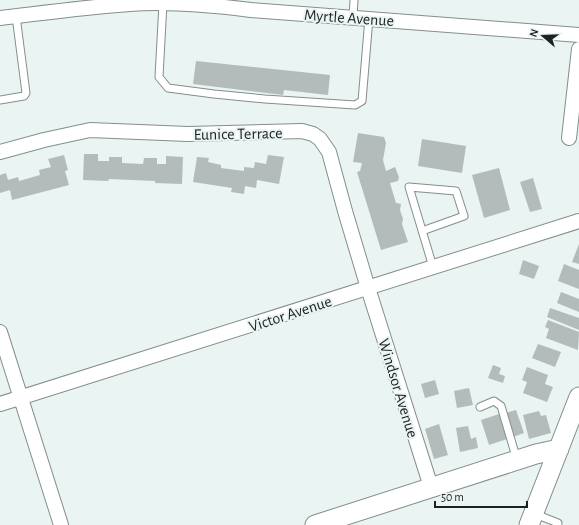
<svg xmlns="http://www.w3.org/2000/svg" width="579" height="525" font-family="'Alegreya Sans',sans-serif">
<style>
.building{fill:#b3bcbb}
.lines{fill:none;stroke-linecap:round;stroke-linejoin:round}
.lane-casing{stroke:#858e8c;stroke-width:9}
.street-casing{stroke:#858e8c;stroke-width:16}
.secondary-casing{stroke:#858e8c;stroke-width:21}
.lane{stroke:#fff;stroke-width:7}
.street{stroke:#fff;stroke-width:14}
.secondary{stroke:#fff;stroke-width:19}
.labels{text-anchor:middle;stroke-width:4;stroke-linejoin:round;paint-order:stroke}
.street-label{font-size:16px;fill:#1d2121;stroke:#eaf4f3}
</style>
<rect width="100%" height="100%" fill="#eaf4f3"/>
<!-- building -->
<path class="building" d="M196,61L330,75L328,95L284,90L283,95L193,84Z
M358,133L384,137L386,143L383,160L386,171L395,167L399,177L398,181L390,183L396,203L401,204L400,210L403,219L402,224L408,242L381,250L357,172L360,171L362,163L353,162Z
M422,139L466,146L462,173L418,166Z
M84,154H98V161H109V157H122V163L143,164L144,158H157V164H166V156L183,157L182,184L155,183V181L109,179L108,181L83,180Z
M64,155L68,170L65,171L69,185L12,200L10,190L0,193V175L6,173L8,180L18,177L19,181L40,175L39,170L51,167L48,159Z
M268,155L284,157L279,184L257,180L256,188L245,186L244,194L231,192L232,188L193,182L197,157L209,158L208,162L221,165V168L244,171V167L254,168L255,162L266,164Z
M499,168L510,210L484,218L472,175Z
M533,178L542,209L530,212L520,182Z
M579,244V264L572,262Z
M523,260L539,266L534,279L519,274Z
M564,264L579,270V289L558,281Z
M561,292L579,299V312L557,303Z
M550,308L579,318V330L547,317Z
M548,320L579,332L578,350L546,338L549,329L545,327Z
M538,344L561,352L555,367L532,358Z
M493,365L501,368L499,374L505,376L503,383L488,378Z
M527,367L548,375L545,384L553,387L547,402L523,393L527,382L522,380Z
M435,380L439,394L425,398L421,384Z
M469,388L473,405L457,408L454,391Z
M516,410L524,433L513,437L505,413Z
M539,411L541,416L546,415L551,433L529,439L523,415Z
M499,414L507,439L489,445L481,420Z
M439,424L448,455L434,459L425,429Z
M468,426L471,439L476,437L478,448L460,452L456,428Z"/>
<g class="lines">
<!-- lane casing -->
<g class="lane-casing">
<path id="lane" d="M163,3L159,77L168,88L214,94L265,99L355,105L362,101L369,18
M353,17L354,0
M0,100L24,96L26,93L16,16
M422,231L464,216L456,191L409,187L433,267
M480,407L494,401L501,406L517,460
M535,514L558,523V525"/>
</g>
<!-- street casing -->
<g class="street-casing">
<path id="street" d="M0,18C43,13 87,7 130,4C170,1 211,5 251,10L579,35
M569,138L579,49
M0,152L44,140L90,130L188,134L302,131L313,134L320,139L329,152L345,211L368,288L431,487
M0,332L61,525
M0,404L579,221"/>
</g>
<!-- secondary casing -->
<g class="secondary-casing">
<path id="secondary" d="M315,525L536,454L559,449
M529,525L579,397"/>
</g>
<!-- lane -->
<use href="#lane" class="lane"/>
<!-- street -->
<use href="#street" class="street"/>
<!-- secondary -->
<use href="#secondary" class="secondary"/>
</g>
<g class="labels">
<!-- street labels -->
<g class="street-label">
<text transform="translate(349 17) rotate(4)" y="6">Myrtle Avenue</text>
<text transform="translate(238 133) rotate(-1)" y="6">Eunice Terrace</text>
<text transform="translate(290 313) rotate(-18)" y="6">Victor Avenue</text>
<text transform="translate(399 388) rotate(73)" y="6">Windsor Avenue</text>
</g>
</g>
<!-- north arrow -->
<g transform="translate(543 36) rotate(289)" stroke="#eaf4f3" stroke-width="3" paint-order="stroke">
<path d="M0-3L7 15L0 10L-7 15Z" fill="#1d2121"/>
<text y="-6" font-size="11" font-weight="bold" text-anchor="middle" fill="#1d2121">N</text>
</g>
<!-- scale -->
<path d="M435 501v6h92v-6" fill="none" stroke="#1d2121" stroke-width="2"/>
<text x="441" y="501" font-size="12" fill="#1d2121" stroke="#eaf4f3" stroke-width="3" paint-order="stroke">50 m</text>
</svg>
